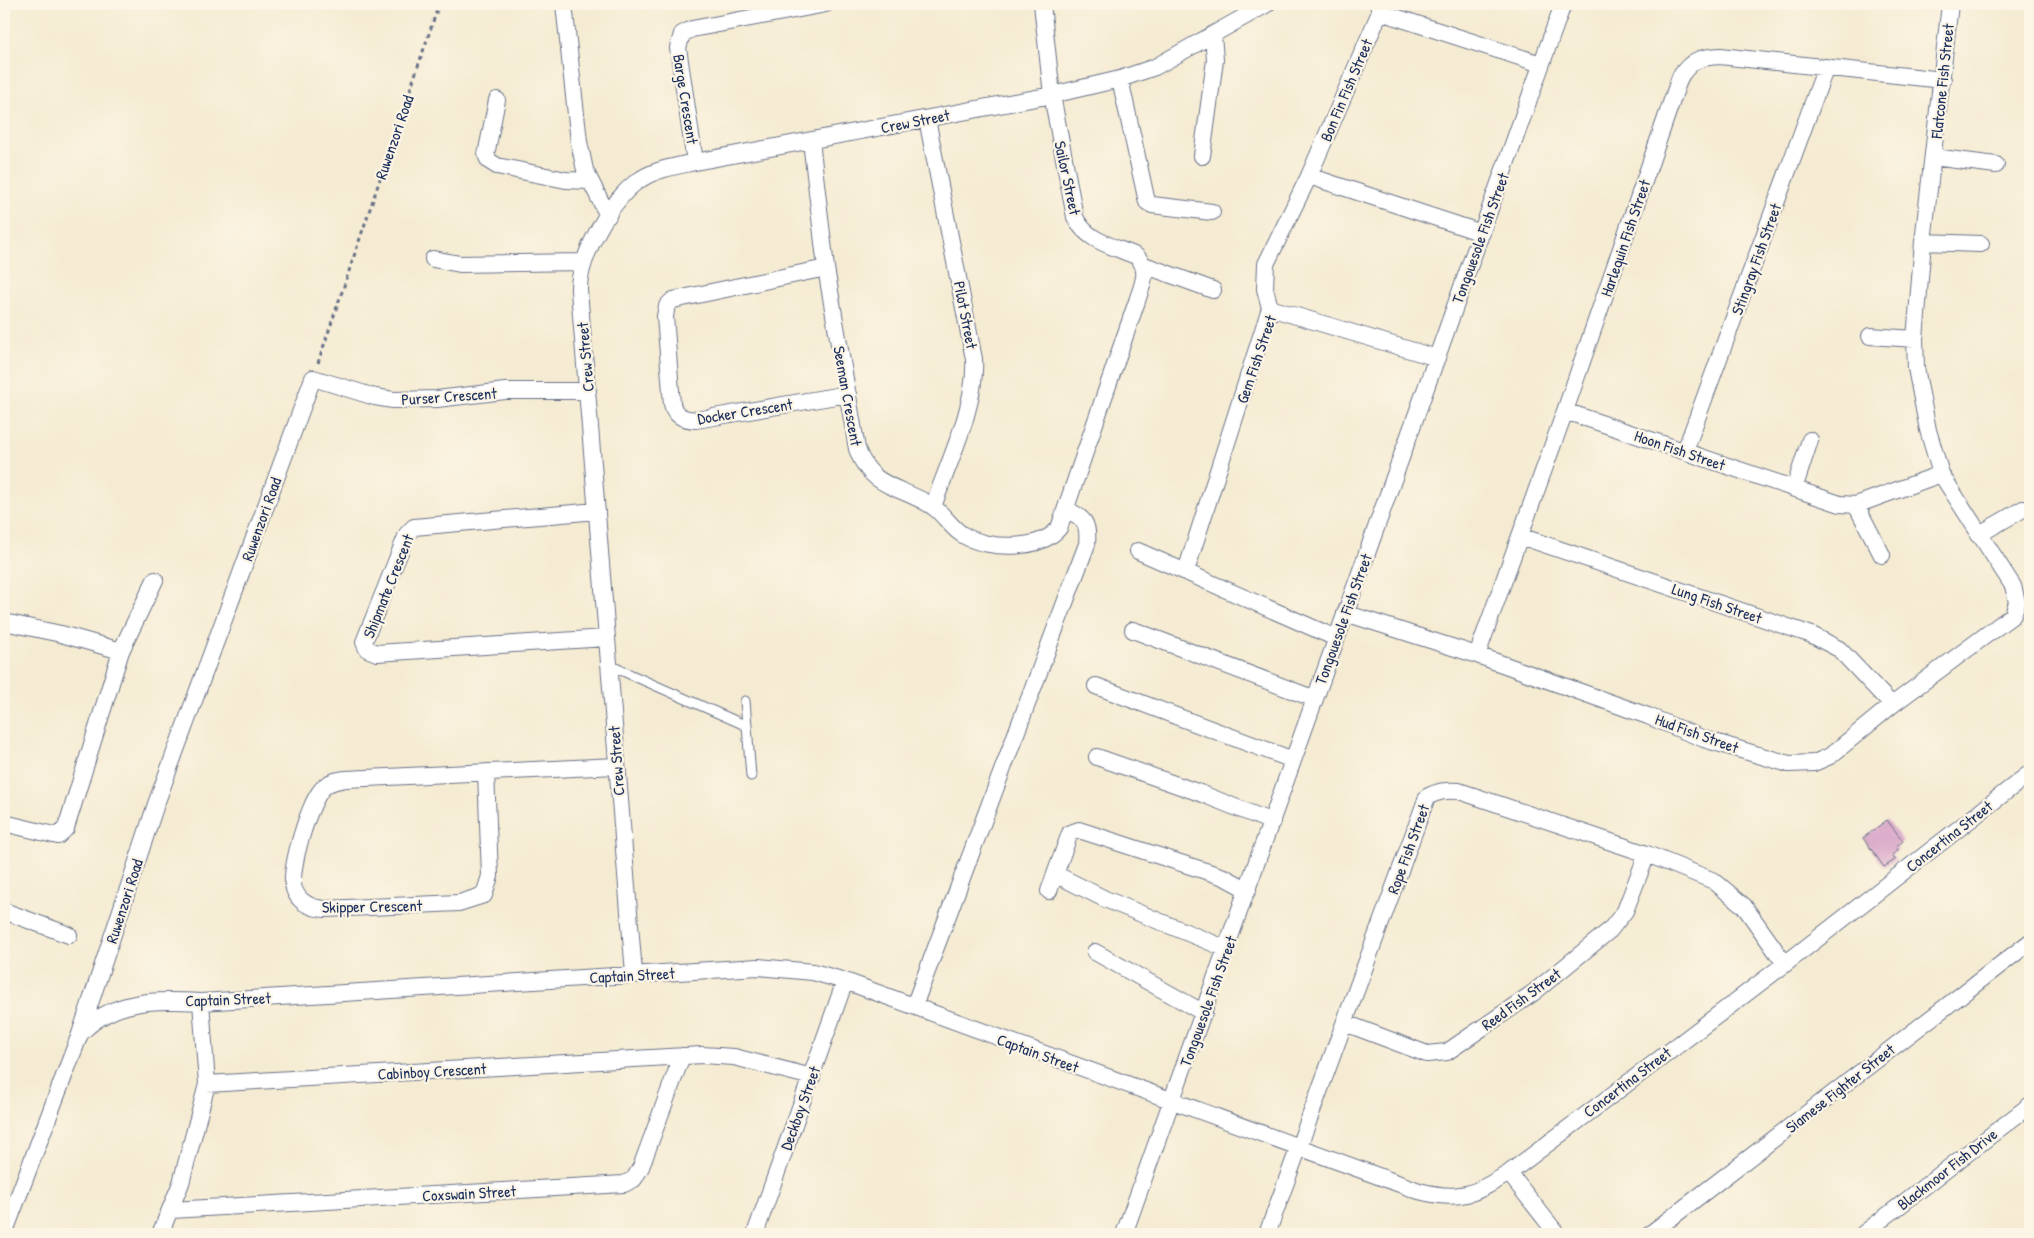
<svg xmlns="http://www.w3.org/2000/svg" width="2034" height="1238" font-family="'Patrick Hand',sans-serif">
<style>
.building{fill:#d399c4}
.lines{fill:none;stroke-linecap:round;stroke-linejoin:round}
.service-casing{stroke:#677187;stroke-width:11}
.minor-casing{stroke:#677187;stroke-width:18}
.path{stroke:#677187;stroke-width:3;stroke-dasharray:4 4;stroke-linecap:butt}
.service{stroke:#fff;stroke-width:9}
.minor{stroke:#fff;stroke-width:16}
.labels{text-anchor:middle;stroke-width:4.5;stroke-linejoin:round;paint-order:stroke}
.street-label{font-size:16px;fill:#1b2f5e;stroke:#fcf5e5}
</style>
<rect width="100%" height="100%" fill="#fcf5e5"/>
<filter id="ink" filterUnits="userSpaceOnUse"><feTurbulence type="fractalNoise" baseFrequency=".02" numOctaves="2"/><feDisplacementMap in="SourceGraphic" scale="10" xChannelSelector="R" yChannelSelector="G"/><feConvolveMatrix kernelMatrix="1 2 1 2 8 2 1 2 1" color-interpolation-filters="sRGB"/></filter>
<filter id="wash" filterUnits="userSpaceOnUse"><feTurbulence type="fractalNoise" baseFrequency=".0096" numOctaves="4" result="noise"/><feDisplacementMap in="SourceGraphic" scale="20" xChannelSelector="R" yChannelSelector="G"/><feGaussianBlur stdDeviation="1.12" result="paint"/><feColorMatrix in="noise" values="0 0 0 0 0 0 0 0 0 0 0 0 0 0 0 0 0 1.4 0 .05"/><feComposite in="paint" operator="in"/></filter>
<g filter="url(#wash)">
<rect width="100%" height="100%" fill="#f5ebd2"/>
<g id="blocks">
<!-- building -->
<path class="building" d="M1887,820L1903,841L1896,847L1898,850L1892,855L1896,859L1884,867L1863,838Z"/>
</g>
</g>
<g filter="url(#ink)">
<use href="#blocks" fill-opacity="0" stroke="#677187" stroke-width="1"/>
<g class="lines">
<!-- service casing -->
<g class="service-casing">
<path id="service" d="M609,665L747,726L751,776
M745,701L747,726"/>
</g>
<!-- minor casing -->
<g class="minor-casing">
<path id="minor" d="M564,4L579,142L585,170L608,216
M1380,12L1541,64
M1120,79L1147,202L1152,205L1212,212
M497,100L486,155L489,161L497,166L566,180L589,181
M927,119L974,359C977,405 948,463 933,507
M811,141L826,268L857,449C871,489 901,486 932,506C944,514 951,528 963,535C988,550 1040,551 1059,528L1137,301C1142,285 1151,269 1136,256C1113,246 1086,241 1075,217L1052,95L1042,4
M1202,156L1215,60L1213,35
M1933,157L1996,165
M695,162L678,48L682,34L692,29L826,4
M1309,176L1482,233
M1923,242L1981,244
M433,259L460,264L583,262
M1144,265L1213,290
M826,268L673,300L667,306L665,316L672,404C675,417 684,419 696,420L848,394
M1270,308L1265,289L1266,264L1309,176L1380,12L1378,4
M1870,336L1915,339
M1565,411L1840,504L1856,505L1941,474
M1685,451L1826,67
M1794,489L1810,440
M1856,505L1882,555
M597,511L414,527L407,534L364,642L367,649L377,653L606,638
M1978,535L2023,509
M1520,536L1812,635L1839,649L1892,705
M1138,551L1336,638
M1186,571L1270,308L1437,358
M1345,613L1477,655L1648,716L1704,739L1789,764L1814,763L1830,756L1892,705L2013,615L2017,602L2013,586L1941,474L1928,430L1916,368L1915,339L1923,242L1950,4
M4,622L61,634L121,651L66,828L58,836L4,823
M1133,630L1315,699
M121,651L155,580
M1477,655L1565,411L1680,77C1691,60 1700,57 1720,56L1943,80
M1096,686L1293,760
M1097,757L1200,793L1272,822
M486,772L490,876L484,895L459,903L325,909C311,908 299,903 294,889C288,871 310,799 324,787C330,781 338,780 346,779L616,766
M1055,874L1105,899L1227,949
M1049,891L1070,833L1079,830L1224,877L1248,890
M4,911L69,935
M1095,952L1204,1013
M634,974L579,290C578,258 613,195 641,179C657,169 677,166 695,162L1052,95L1120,79L1155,67L1267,4
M201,1002L207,1084
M914,1006L1087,544C1089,523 1084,518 1066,509
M1345,1023L1427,1054L1447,1052L1533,993L1610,930L1625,911L1647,854
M80,1034C113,998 156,1000 201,1002L758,967L813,972L845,981L1419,1191C1461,1202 1474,1194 1509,1173L1785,964L2030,773
M1509,1173L1557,1234
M171,1210L624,1184L634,1179L641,1167L682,1056
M4,1234L80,1034L156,804L313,378L375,397L393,400L437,399L505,391H588
M160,1234L181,1183L207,1084L702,1055L734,1057L812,1077
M755,1234L845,981
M1124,1234L1563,4
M1267,1234L1427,797C1438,791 1446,790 1459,791L1647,854L1714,881L1744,906L1785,964
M1650,1234L2030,942
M1863,1234L2030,1105"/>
</g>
<!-- path -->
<path class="path" d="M318,363L439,4"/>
<!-- service -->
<use href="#service" class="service"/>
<!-- minor -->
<use href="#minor" class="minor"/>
</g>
</g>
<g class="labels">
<!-- street labels -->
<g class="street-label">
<text transform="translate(1942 81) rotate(-84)" y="6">Flatcone Fish Street</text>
<text transform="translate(1346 90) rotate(-67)" y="6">Bon Fin Fish Street</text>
<text transform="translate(686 99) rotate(81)" y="6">Barge Crescent</text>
<text transform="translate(915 121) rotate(-11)" y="6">Crew Street</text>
<text transform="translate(394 137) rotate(-71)" y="6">Ruwenzori Road</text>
<text transform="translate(1068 178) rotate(78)" y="6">Sailor Street</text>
<text transform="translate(1480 238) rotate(-70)" y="6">Tongouesole Fish Street</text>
<text transform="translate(1625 238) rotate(-71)" y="6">Harlequin Fish Street</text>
<text transform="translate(1756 259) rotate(-70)" y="6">Stingray Fish Street</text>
<text transform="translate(966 315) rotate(79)" y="6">Pilot Street</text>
<text transform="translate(585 357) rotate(-95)" y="6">Crew Street</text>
<text transform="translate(1256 359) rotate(-71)" y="6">Gem Fish Street</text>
<text transform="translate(449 396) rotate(-4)" y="6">Purser Crescent</text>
<text transform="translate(848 396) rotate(80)" y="6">Seeman Crescent</text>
<text transform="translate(745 411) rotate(-9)" y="6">Docker Crescent</text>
<text transform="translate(1680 450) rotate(19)" y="6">Hoon Fish Street</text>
<text transform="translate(261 519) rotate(-70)" y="6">Ruwenzori Road</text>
<text transform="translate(388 586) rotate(-68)" y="6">Shipmate Crescent</text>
<text transform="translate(1717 603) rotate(19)" y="6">Lung Fish Street</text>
<text transform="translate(1343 619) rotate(-70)" y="6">Tongouesole Fish Street</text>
<text transform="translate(1697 733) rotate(20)" y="6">Hud Fish Street</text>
<text transform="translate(616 761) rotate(-94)" y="6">Crew Street</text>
<text transform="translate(1949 836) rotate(-38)" y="6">Concertina Street</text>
<text transform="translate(1408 849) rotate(-70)" y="6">Rope Fish Street</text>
<text transform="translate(124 901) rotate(-72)" y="6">Ruwenzori Road</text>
<text transform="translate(372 906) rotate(-1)" y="6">Skipper Crescent</text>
<text transform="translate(632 975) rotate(-3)" y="6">Captain Street</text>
<text transform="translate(228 999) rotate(-2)" y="6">Captain Street</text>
<text transform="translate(1521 999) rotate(-36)" y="6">Reed Fish Street</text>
<text transform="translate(1208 1001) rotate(-70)" y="6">Tongouesole Fish Street</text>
<text transform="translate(1038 1053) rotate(20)" y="6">Captain Street</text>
<text transform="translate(432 1071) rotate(-3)" y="6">Cabinboy Crescent</text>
<text transform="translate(1627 1082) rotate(-37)" y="6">Concertina Street</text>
<text transform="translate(1840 1088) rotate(-38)" y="6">Siamese Fighter Street</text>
<text transform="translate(800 1108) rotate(-70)" y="6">Deckboy Street</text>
<text transform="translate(1947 1169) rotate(-38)" y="6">Blackmoor Fish Drive</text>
<text transform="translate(469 1193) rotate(-3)" y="6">Coxswain Street</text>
</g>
</g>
<!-- margin -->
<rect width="2034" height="1238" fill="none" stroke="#fcf5e5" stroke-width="20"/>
</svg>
